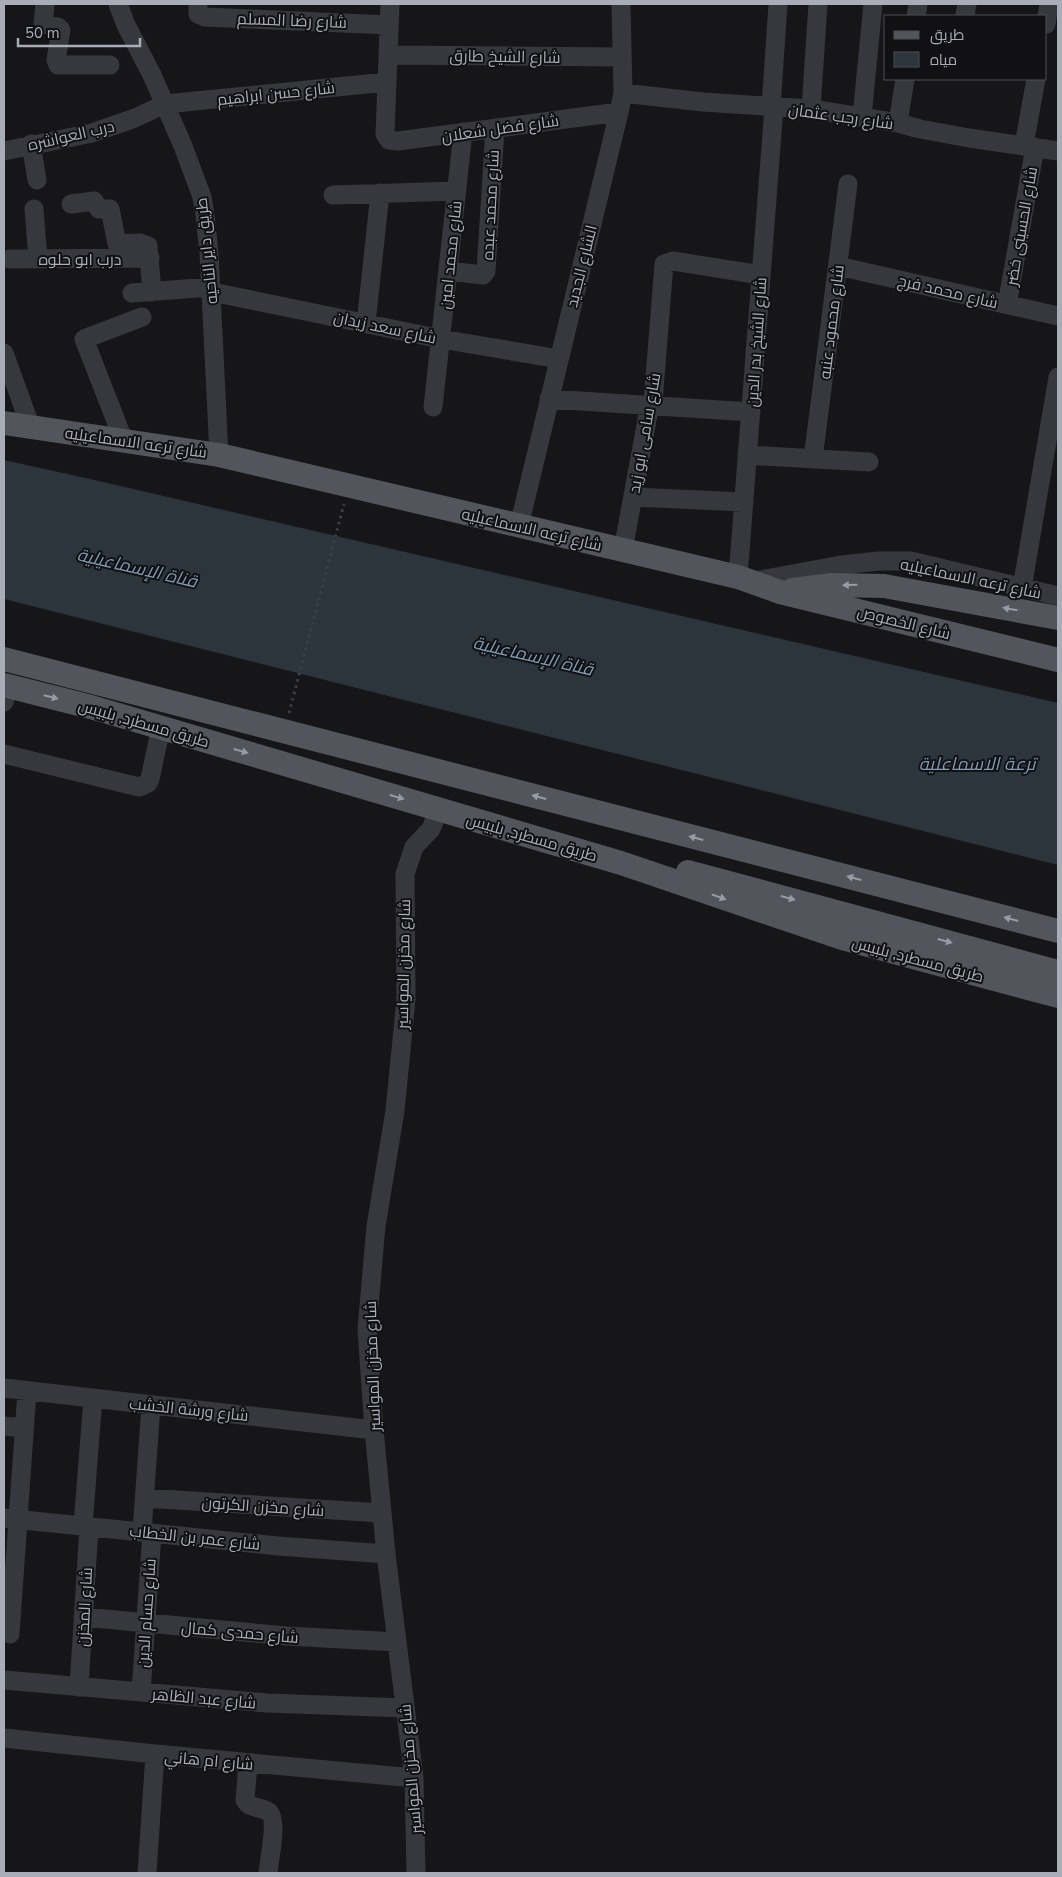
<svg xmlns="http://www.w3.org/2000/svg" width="1062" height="1877" font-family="'Nunito Sans',Cairo,sans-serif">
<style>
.water{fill:#2c353c}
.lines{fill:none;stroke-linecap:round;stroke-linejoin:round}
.path{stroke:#3d3f44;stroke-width:3;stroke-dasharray:2.5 4;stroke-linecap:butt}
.minor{stroke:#37383d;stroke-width:19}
.major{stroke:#53555c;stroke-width:24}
.oneway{fill:#979ba6}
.labels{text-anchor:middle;stroke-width:4;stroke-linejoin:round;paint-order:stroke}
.street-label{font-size:16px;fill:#a8adb8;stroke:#111113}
.water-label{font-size:18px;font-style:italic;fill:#7f9bb3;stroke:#111113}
</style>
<rect width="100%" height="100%" fill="#161618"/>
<!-- water -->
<path class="water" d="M4,460L90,479L1058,703V865L4,599Z"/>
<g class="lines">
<!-- path -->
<path class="path" d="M289,713L344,504"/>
<!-- minor -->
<path class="minor" d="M45,4L43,24L58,27L61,30L56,60L58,65H110
M118,4L126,25L152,75L183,146L202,197L205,215L209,253L219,455
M198,4V14L205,17L389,25
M390,4L385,134L389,140L398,141L619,112
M965,15L967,4
M916,16L918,4
M1046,24L1049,4
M388,55L622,57
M623,93L703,102L811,109L898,123L920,129L969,138L1058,151
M771,107L778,4
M811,109L818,4
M862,117L873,4
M898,123L905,79
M31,144L37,180
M1024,145L1036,79
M4,151L92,133L135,118L165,104L387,82
M333,195L457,191
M71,204L94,201L99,209H110L117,244L140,243L148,246L152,292
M34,209L38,259
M10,259L150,258
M838,266L1058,316
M448,271L483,275L486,271L495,128
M212,292L441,339L559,359
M132,293L211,287
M1007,305L1035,147
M366,323L380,193
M4,353L31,428
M549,399L751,412
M433,407L463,132
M123,439L84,339L142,317
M747,455L869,462
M813,459L848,184
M633,497L744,502
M519,526L619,112L623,93L621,4
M623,550L649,409L653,402L664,264L673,261L761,275
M738,577L774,107
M750,582L841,565L878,561H911L1058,596
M1022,588L1058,377
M4,702L8,686
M4,754L139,787L148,783L150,779L161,727
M4,1388L374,1430
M4,1426L24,1428
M145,1498L382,1513
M4,1518L278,1546L386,1554
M83,1526L93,1398
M142,1532L151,1405
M83,1617L287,1636L397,1642
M10,1634L27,1391
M4,1680L267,1703L405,1708
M79,1687L89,1527
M141,1692L152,1533
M4,1738L155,1754L414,1778
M248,1763L245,1800C251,1810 261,1806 269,1812C278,1820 269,1861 268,1873
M147,1873L155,1754
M416,1873L414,1778L386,1554L374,1430L367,1329L376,1226L395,1111L406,999L405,874L414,847L431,829L439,809"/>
<!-- major -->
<path class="major" d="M4,423L219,455L738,577L780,592L1058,660
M793,590L832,585L884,586L1058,618
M4,659L1058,931
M4,685L91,707L621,863L842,938L1058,996
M688,872L1058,972"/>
</g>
<!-- one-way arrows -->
<defs><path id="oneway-solid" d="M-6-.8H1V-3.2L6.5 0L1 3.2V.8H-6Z" transform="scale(1.25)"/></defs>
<g class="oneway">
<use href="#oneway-solid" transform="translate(850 585) rotate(179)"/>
<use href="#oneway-solid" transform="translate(1010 609) rotate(-170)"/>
<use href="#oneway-solid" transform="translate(51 697) rotate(14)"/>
<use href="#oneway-solid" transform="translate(241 751) rotate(16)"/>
<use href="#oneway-solid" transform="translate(397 797) rotate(16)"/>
<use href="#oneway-solid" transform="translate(539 797) rotate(-165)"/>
<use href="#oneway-solid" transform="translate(696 838) rotate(-165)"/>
<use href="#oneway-solid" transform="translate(854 878) rotate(-165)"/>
<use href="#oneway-solid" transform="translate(719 897) rotate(19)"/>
<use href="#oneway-solid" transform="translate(788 898) rotate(15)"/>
<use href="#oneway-solid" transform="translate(1011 919) rotate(-165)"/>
<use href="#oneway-solid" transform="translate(945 941) rotate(15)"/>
</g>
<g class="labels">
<!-- street labels -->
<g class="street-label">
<text transform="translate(292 20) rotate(2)" y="6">شارع رضا المسلم</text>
<text transform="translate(505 56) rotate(1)" y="6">شارع الشيخ طارق</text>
<text transform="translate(276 93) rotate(-6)" y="6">شارع حسن ابراهيم</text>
<text transform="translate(841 116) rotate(8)" y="6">شارع رجب عثمان</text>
<text transform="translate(500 128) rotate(-8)" y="6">شارع فضل شعلان</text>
<text transform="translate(71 135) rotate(-13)" y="6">درب العواشره</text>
<text transform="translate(490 205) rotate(-87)" y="6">شارع محمد عبده</text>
<text transform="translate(1021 226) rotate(-80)" y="6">شارع الحسينى خضر</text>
<text transform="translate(206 251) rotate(-96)" y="6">طريق داير الناحيه</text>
<text transform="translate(450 255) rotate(-84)" y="6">شارع محمد امين</text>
<text x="80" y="265">درب ابو حلوه</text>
<text transform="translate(581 266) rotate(-76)" y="6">الشارع الجديد</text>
<text transform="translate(948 291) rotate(13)" y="6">شارع محمد فرج</text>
<text transform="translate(831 322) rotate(-83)" y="6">شارع محمود عنبه</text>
<text transform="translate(385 327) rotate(12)" y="6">شارع سعد زيدان</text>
<text transform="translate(756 342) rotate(-86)" y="6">شارع الشيخ بدر الدين</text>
<text transform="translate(644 433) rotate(-80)" y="6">شارع سامى ابو زيد</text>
<text transform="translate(136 442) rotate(8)" y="6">شارع ترعه الاسماعيليه</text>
<text transform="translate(532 529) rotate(13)" y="6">شارع ترعه الاسماعيليه</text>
<text transform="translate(971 578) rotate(12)" y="6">شارع ترعه الاسماعيليه</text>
<text transform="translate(904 622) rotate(14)" y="6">شارع الخصوص</text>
<text transform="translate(144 723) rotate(16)" y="6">طريق مسطرد, بلبيس</text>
<text transform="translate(532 837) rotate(16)" y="6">طريق مسطرد, بلبيس</text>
<text transform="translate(918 959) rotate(15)" y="6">طريق مسطرد, بلبيس</text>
<text transform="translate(403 964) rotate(-89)" y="6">شارع مخزن المواسير</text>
<text transform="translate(372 1366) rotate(-92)" y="6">شارع مخزن المواسير</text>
<text transform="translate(189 1409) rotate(6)" y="6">شارع ورشة الخشب</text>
<text transform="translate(263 1506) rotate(4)" y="6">شارع مخزن الكرتون</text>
<text transform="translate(195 1537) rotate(6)" y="6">شارع عمر بن الخطاب</text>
<text transform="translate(84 1607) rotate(-87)" y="6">شارع المخزن</text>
<text transform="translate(146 1613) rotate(-86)" y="6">شارع حسام الدين</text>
<text transform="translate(240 1632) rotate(5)" y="6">شارع حمدى كمال</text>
<text transform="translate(204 1698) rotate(5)" y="6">شارع عبد الظاهر</text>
<text transform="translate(209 1760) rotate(5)" y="6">شارع ام هاني</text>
<text transform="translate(410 1769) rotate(-95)" y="6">شارع مخزن المواسير</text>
</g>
<!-- water labels -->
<g class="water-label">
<text transform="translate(137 568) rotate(13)" y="6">قناة الإسماعيلية</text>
<text transform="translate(533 656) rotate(13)" y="6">قناة الإسماعيلية</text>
<text x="977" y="770">ترعة الاسماعلية</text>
</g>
</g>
<!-- border -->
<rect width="1062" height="1877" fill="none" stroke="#a8adb8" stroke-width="10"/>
<!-- legend -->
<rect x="884" y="15" width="162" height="65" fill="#111113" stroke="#4d4f55"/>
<rect x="894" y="31" width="25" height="8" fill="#53555c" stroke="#4d4f55"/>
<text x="930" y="40" font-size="15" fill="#a8adb8">طريق</text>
<rect x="894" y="52" width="25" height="15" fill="#2c353c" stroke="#4d4f55"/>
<text x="930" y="65" font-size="15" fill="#a8adb8">مياه</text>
<!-- scale -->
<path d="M18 38v8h122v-8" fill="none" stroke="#a8adb8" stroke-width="2.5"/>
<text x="25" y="38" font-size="15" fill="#a8adb8" stroke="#111113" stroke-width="4" paint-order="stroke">50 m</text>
</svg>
